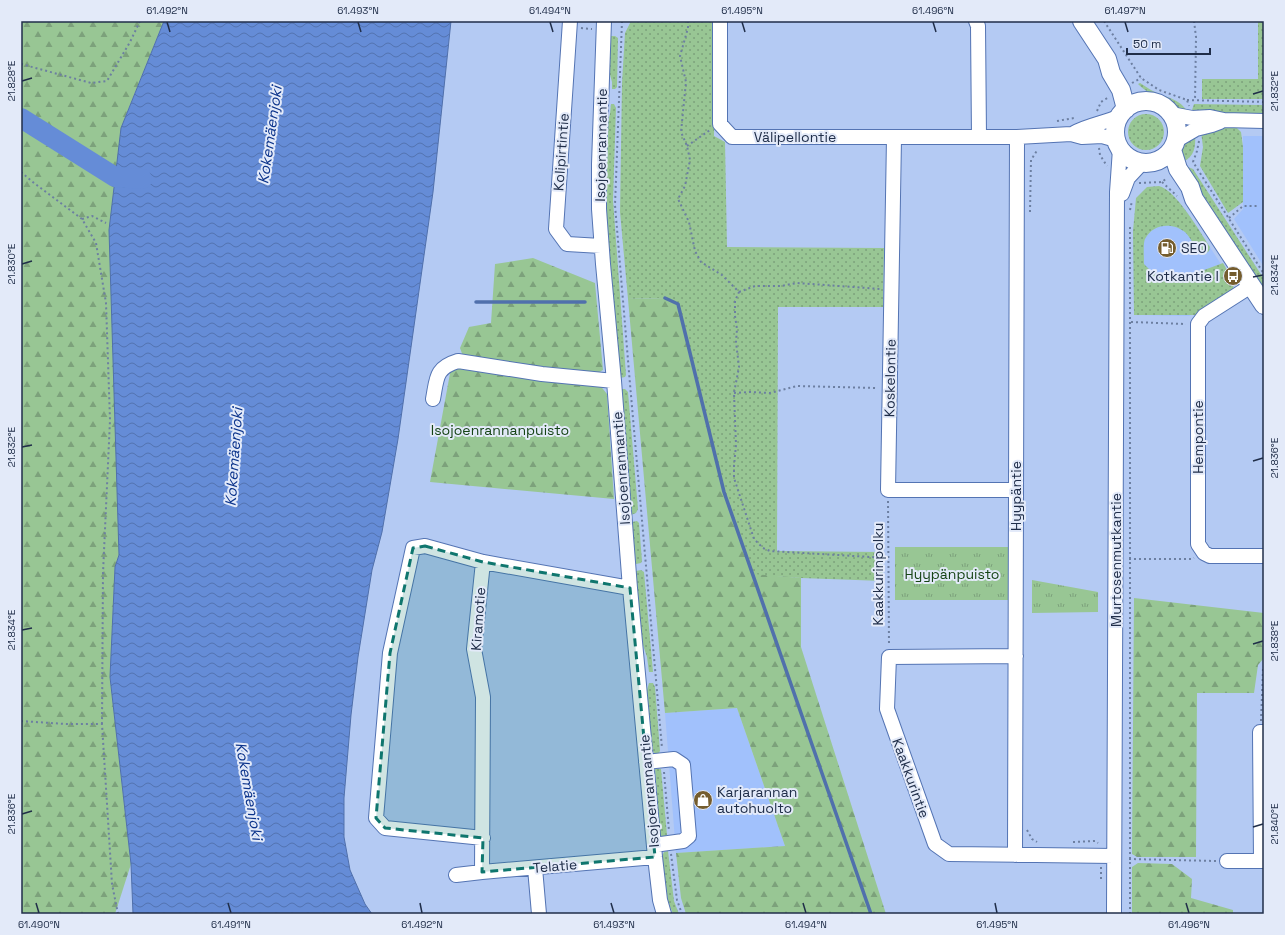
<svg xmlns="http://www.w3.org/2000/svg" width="1285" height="935" font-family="'Space Grotesk',sans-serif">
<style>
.built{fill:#a1c1fc}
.grass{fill:url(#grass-dots)}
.forest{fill:url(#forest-firs)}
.park{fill:url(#park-tufts)}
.water{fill:url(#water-waves);stroke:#5070ac}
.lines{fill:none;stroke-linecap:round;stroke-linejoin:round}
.stream{stroke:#5070ac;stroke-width:3.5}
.river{stroke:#658cd7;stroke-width:20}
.minor-casing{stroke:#5474b3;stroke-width:16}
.major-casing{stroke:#5474b3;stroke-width:20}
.path{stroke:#6c7fa1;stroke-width:2;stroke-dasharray:2 3;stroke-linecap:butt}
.minor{stroke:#fff;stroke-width:14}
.major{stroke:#fff;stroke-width:18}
.marked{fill:#0f766e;fill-opacity:0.2;stroke:#0f766e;stroke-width:3;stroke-dasharray:8 5;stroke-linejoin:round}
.ticks{fill:none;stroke:#202e49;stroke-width:1.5}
.labels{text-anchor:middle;stroke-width:4;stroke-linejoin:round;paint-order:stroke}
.street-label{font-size:14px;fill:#202e49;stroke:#e3eaf9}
.poi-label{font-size:14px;fill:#202e49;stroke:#e3eaf9;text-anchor:start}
.park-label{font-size:14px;fill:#164415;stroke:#e3eaf9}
.water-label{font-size:15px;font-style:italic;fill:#0b338b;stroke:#e3eaf9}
.neatline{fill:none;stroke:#202e49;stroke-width:1.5}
.ticks-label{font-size:10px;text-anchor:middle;fill:#202e49}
</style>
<defs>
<pattern id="grass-dots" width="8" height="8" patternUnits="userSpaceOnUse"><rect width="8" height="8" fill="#98c694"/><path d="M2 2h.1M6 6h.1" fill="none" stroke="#7ca17b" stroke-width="1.8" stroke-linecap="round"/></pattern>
<pattern id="forest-firs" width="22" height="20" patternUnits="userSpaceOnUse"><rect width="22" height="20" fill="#98c694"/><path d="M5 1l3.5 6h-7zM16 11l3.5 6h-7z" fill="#7ca17b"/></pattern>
<pattern id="park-tufts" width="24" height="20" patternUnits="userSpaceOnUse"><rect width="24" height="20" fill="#98c694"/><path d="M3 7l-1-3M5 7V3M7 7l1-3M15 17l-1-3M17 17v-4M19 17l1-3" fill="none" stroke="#7ca17b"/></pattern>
<pattern id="water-waves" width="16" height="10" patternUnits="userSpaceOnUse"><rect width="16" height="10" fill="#658cd7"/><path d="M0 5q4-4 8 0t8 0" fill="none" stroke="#5373b0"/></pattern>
</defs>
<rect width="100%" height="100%" fill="#b4caf3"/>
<!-- built -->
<path class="built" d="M1243,136H1264V267L1234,219L1243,209Z
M1185,209L1232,281L1230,290L1189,316L1134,315L1133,231Z
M737,708L785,846L676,853L665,713Z"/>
<!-- grass -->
<path class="grass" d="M631,21H715L714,136L725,142L727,247L884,248L883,307H778L777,551L882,552L883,581L801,578L753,575L724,492L665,298L628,299L620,212L622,83L625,33Z
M1258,21H1264V99H1202V79H1258Z
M610,36H615L618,38L617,87L615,89H612V82L609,71Z
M1140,83C1144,85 1147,88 1151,90C1163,97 1181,98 1188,113C1178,110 1176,108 1168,102C1158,96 1146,93 1138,84Z
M611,104H614L616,108L613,200L626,375L625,377L620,378L619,375L605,197L606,128L610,114Z
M1194,104L1262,105L1264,109V113H1193L1192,110Z
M1128 132a18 18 0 1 1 36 0a18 18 0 1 1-36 0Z
M1236,127L1241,132L1243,147V202L1228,213L1200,166L1203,147L1201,132L1212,129Z
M1195,135C1196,148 1194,158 1180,163C1178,146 1182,145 1195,135Z
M1188,167L1193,169L1264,279V290L1207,201L1183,169Z
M1159,186C1176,190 1200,232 1210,247L1209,251L1204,255C1194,248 1193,241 1186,233C1174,222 1153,223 1145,239C1143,243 1144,258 1144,264L1153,273L1170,275L1196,273L1223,263L1234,282L1233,290L1197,315H1134L1133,231L1136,198L1147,187Z
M622,389H625L628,392L638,509L636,513L631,515L620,393Z
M637,521L639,523L642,561L641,563L636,564L632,522Z
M641,570L644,572L653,672H649L647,657L642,642L636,571Z
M649,683H653L655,687L660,751L658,754H655L652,750L646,694Z
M655,769H661L667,835L666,836L660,838Z
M668,851L674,901L679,914H673L668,901L662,856L664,852Z"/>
<!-- forest -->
<path class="forest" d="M21,21H164L124,120L119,555L115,567L110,677L131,864L115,914H21Z
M533,258L595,283L603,370L594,375L464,359L460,348L469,327L491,323L495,264Z
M665,298L678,304L724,492L753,574L801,578V647L886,914H686L681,898L676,853L785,846L737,708L665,713L628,299Z
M462,365L599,384L607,394L614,499L430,482L451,368Z
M1134,598L1264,613V658L1258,665L1254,693H1197L1196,857H1137L1132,854Z
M1138,863L1172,864L1192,879L1191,898L1233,910V914H1132V867Z"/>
<!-- park -->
<path class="park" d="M895,547H1010L1008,600H895Z
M1032,580L1098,592V612L1032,613Z"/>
<!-- water -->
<path class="water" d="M164,21H451L433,192L398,439L382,532L372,570L358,657L351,715L344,798V837L350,870L365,904L372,914H133L131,864L110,677L115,567L119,555L109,230L121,128Z"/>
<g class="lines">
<!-- stream -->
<path class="stream" d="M665,298L678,304L724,492L871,914
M476,302H585"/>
<!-- river -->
<path class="river" d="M21,118L115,177L142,179"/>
<!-- minor casing -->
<g class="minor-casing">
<path id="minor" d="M570,21L556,229L567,244L601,246
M604,21L599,164V209L603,264L614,381L630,588L655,857L660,900L664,914
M720,21V124L732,137H1017L1071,134L1082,137L1102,136L1116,140
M976,21L978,26L979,137
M1171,114L1192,118L1210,117L1224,120L1264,121
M1074,133C1088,125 1105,123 1120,116
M894,138L888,490H1016
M1177,140L1196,129L1212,125L1220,122
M1122,194L1128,178L1142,163
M1251,286L1204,316L1198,324V544L1204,553L1210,556H1264
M433,399C437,378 435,368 458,361L542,374L614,381
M1016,656L889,657L887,709L935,844L949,854L1114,856
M646,762L674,759L683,765L689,836L683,841L654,845
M483,838L385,828L376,818L390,653L413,548L425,546L483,562L630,588
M1015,855L1017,137
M1227,861H1264
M1261,861L1260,732H1264
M535,868L539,914
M482,872L483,697L474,649L483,562
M456,875L482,872L655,857
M1114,914L1117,192L1120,149"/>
</g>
<!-- major casing -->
<g class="major-casing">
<path id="major" d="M1082,21L1107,59L1111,73L1121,90L1126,109
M1115 132a31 31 0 1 1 62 0a31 31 0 1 1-62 0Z
M1172,150L1178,169L1190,187L1194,199L1264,305"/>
</g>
<!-- path -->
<path class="path" d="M622,21L615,205L630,384L662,748
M688,21V28L680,56L686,82L681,132L687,146L690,160L685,186L678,199L689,222L695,251L701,262L722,275L739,292L735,301V316L737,329L736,342L739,367L734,393L736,445L734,466V478L754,539L763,548L770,551L888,558
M1104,21L1141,78L1159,90L1187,100L1189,106
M1194,21L1196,37L1195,100
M581,28L592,29
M21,64L91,83L107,81L130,42L140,21
M1132,83L1141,78
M1187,100L1264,102
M1097,111L1101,102L1109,97
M1057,121L1074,118
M1199,141L1197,151L1193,162L1264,274
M687,146L710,130
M1099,148L1100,155L1107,166
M21,172L34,183L82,219L96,243L106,303L110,420L103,573L102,724
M1162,182L1177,196
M1139,183L1162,182L1167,178
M1130,210L1132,201
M1030,212L1031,160L1038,149
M1229,218L1243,206H1259
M82,219L92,216L106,223
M739,292L755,286H781L797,283L881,289
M1131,322L1186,324
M734,393L750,392L770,393L797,386L878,388
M888,501L889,645
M1129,559H1192L1194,558
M21,721L66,724H102L112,884L118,914
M1261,721L1263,668L1264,666
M664,772L669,831
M1027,830L1032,839L1037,842
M1073,842L1095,841L1098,843
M671,854L677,900L682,914
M1129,859L1216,861
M1101,867V879
M1130,914V227"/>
<!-- minor -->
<use href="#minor" class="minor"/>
<!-- major -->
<use href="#major" class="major"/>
</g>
<!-- marked area -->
<path class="marked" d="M425,546L483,562L630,588L655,857L482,872L483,838L385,828L376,818L390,653L413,548Z"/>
<!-- ticks -->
<path class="ticks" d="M167,22L170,32M358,22L361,32M550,22L553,32M742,22L745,32M933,22L936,32M1125,22L1128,32M22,81L32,78M1253,94L1263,91M22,264L32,261M1253,277L1263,275M22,447L32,445M1253,461L1263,458M22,630L32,628M1253,644L1263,641M22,814L32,811M1253,827L1263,824M36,903L39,913M228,903L231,913M420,903L422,913M611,903L614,913M803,903L806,913M995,903L997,913M1186,903L1189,913"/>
<!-- icons -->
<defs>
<g id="fuel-disc" transform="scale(1)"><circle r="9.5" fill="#755d2e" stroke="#e3eaf9"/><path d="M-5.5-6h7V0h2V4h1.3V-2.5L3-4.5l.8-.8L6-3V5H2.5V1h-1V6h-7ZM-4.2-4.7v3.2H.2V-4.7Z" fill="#fff"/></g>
<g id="bus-disc" transform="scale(1)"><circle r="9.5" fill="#755d2e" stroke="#e3eaf9"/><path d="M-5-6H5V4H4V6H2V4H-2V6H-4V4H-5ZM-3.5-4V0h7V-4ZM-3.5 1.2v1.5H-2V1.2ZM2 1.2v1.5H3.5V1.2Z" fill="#fff"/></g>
<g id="shop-disc" transform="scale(1)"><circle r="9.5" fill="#755d2e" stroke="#e3eaf9"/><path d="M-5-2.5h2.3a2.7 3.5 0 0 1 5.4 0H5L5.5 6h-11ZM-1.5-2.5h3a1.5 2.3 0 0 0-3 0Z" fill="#fff"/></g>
</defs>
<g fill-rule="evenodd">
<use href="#fuel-disc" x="1167" y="248"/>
<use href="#bus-disc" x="1233" y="276"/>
<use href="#shop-disc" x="703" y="800"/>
</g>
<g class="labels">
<!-- street labels -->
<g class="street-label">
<text x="795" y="142">Välipellontie</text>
<text transform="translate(601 145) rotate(-89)" y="5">Isojoenrannantie</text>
<text transform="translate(561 152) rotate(-86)" y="5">Kolipirtintie</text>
<text transform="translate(890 378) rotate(-89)" y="5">Koskelontie</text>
<text transform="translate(1198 437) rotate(-90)" y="5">Hempontie</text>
<text transform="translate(621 468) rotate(-94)" y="5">Isojoenrannantie</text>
<text transform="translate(1016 496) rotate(-90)" y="5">Hyypäntie</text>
<text transform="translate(1116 560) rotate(-90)" y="5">Murtosenmutkantie</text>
<text transform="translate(878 574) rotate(-90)" y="5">Kaakkurinpolku</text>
<text transform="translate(478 619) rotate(-86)" y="5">Kiramotie</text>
<text transform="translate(911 778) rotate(70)" y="5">Kaakkurintie</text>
<text transform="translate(649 791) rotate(-95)" y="5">Isojoenrannantie</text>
<text transform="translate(555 866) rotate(-5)" y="5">Telatie</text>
</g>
<!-- poi labels -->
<g class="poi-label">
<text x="1181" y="253">SEO</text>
<text x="1219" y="281" text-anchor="end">Kotkantie I</text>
<text x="717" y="797">Karjarannan<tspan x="717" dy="16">autohuolto</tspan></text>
</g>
<!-- park labels -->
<g class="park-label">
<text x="500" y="435">Isojoenrannanpuisto</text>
<text x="952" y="579">Hyypänpuisto</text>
</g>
<!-- water labels -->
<g class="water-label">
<text transform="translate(270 135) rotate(-82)" y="5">Kokemäenjoki</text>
<text transform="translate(234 457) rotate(-86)" y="5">Kokemäenjoki</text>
<text transform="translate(249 791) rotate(80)" y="5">Kokemäenjoki</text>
</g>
</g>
<!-- border -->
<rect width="1285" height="935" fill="none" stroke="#e3eaf9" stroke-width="44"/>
<!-- scale -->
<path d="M1127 48v6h83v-6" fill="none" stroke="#202e49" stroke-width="2"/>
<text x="1133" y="48" font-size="12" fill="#202e49" stroke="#e3eaf9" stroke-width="3" paint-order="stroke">50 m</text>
<rect x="22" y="22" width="1241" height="891" class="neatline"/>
<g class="ticks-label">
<text x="167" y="14">61.492°N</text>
<text x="358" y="14">61.493°N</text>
<text x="550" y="14">61.494°N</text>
<text x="742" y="14">61.495°N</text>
<text x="933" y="14">61.496°N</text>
<text x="1125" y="14">61.497°N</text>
<text transform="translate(11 81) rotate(-90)" y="4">21.828°E</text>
<text transform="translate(1274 91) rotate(-90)" y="4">21.832°E</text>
<text transform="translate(11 264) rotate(-90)" y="4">21.830°E</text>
<text transform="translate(1274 275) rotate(-90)" y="4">21.834°E</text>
<text transform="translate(11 447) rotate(-90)" y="4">21.832°E</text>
<text transform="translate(1274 458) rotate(-90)" y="4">21.836°E</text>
<text transform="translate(11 630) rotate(-90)" y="4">21.834°E</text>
<text transform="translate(1274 641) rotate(-90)" y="4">21.838°E</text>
<text transform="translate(11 814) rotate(-90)" y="4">21.836°E</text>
<text transform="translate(1274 824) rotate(-90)" y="4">21.840°E</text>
<text x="39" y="928">61.490°N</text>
<text x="231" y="928">61.491°N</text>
<text x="422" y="928">61.492°N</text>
<text x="614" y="928">61.493°N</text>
<text x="806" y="928">61.494°N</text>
<text x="997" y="928">61.495°N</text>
<text x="1189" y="928">61.496°N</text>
</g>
</svg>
